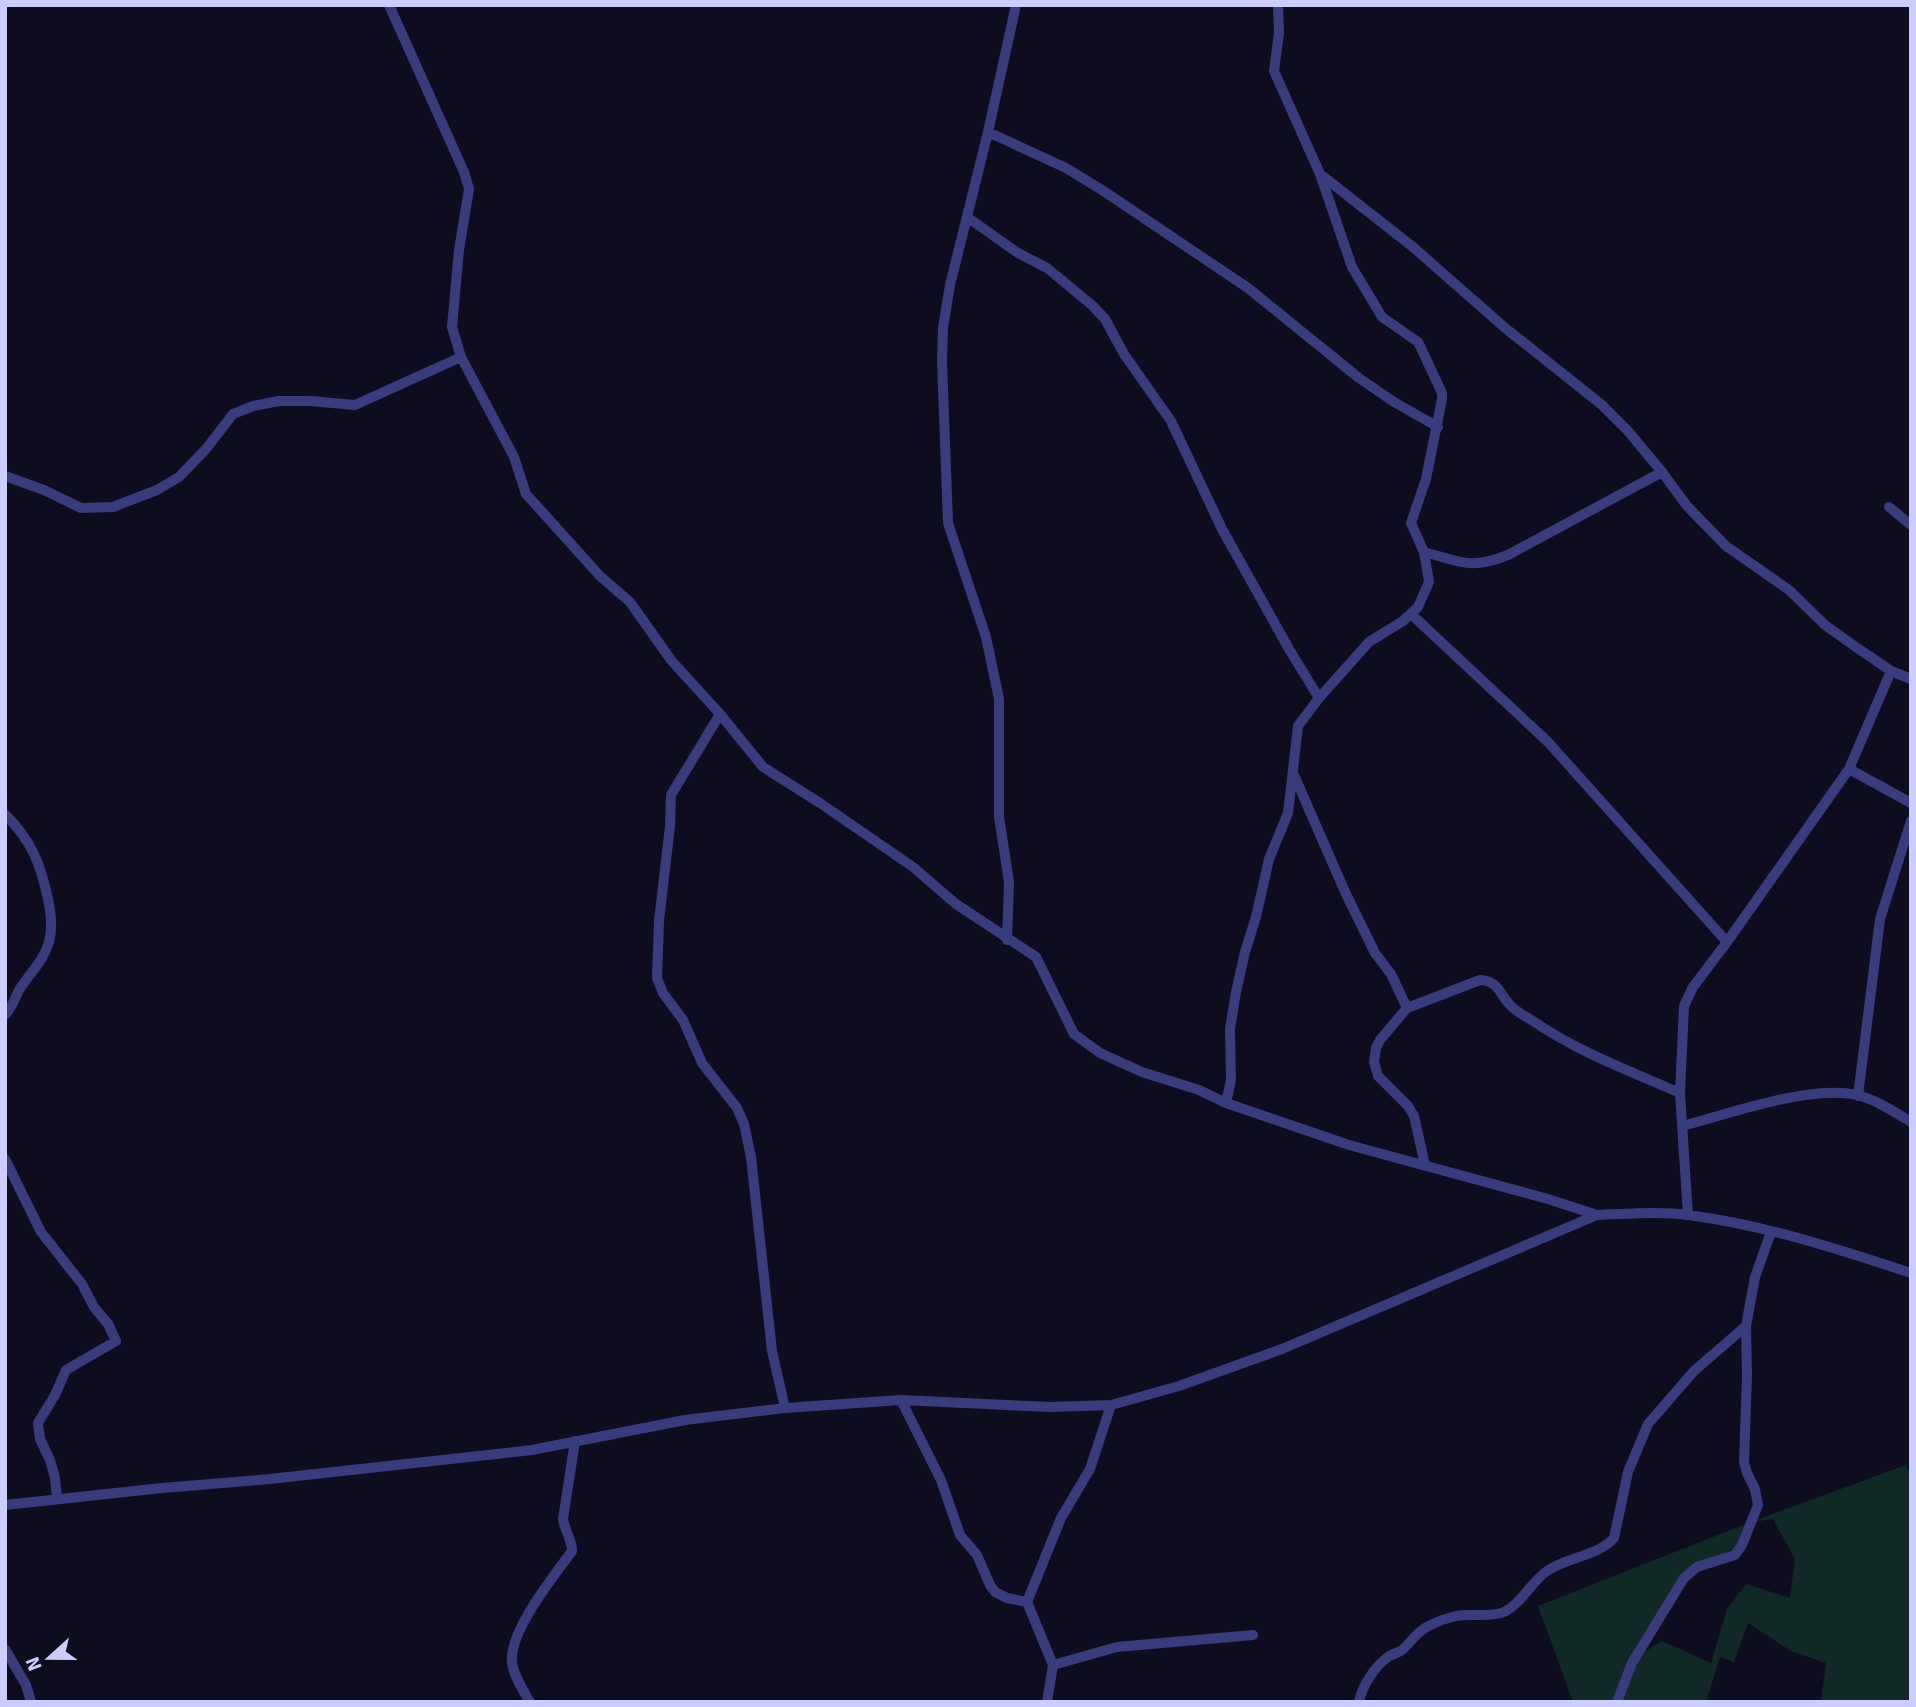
<svg xmlns="http://www.w3.org/2000/svg" width="1916" height="1707" font-family="Signika,sans-serif">
<style>
.green{fill:#102926;fill-rule:evenodd}
.lines{fill:none;stroke-linecap:round;stroke-linejoin:round}
.street{stroke:#383c7d;stroke-width:10}
</style>
<rect width="100%" height="100%" fill="#0e0d1f"/>
<!-- green -->
<path class="green" d="M1906,1465L1911,1477V1702H1821L1826,1663L1791,1651L1748,1623L1734,1662L1720,1657L1706,1702H1573L1538,1606L1751,1522ZM1773,1519L1795,1559L1790,1598L1746,1584L1727,1609L1711,1663L1662,1641L1639,1655L1697,1567L1735,1555L1751,1522Z"/>
<g class="lines">
<!-- street -->
<path class="street" d="M389,5L464,172L469,189L459,250L452,327L461,357L514,457L526,494L600,576L630,602L671,660L720,714L763,767L820,803L913,867L956,904L1036,957L1074,1034L1100,1053L1142,1072L1199,1090L1226,1103L1349,1145L1548,1199L1597,1215
M988,132L1066,168L1102,190L1248,288L1359,378L1394,402L1438,427
M1320,174L1413,247L1504,327L1602,405L1628,431L1662,472L1687,506L1726,546L1789,590L1825,625L1853,645L1891,671L1911,679
M967,217L1018,253L1047,268L1093,306L1105,319L1124,354L1171,421L1222,529L1289,649L1319,698
M5,476L44,490L81,508L113,507L157,490L179,477L206,449L233,414L253,406L279,401H310L355,405L461,357
M1889,507L1911,525
M1424,552C1462,562 1470,570 1508,555L1662,472
M1411,614L1548,742L1727,942
M720,714L671,795L670,826L659,921L657,978L663,993L683,1020L702,1063L737,1108L744,1124L751,1157L772,1351L785,1408
M1849,769L1911,803
M1294,775L1346,894L1375,953L1391,974L1407,1008
M5,814C32,842 40,862 48,899C51,913 53,928 49,942C44,960 31,972 21,987C15,996 13,1007 5,1015
M1007,940L1009,882L999,817V699L986,637L948,523L942,361L943,328L950,285L988,132L1016,5
M1858,1096L1880,919L1911,821
M1226,1103L1231,1080L1230,1029L1236,992L1245,952L1256,917L1269,859L1288,813L1298,726L1319,698L1369,642L1403,621L1418,607L1429,582L1424,552L1411,523L1426,479L1442,399V393L1421,348L1418,342L1382,317L1352,267L1320,174L1274,71L1279,33L1278,5
M1682,1126C1729,1114 1812,1084 1857,1095C1877,1100 1894,1112 1911,1122
M5,1159L41,1232L82,1284L94,1307L108,1324L116,1341L66,1370L55,1395L38,1423L40,1439L50,1460L55,1478L57,1499
M1425,1165L1414,1116L1408,1106L1378,1076L1374,1062L1376,1048L1380,1040L1407,1008L1480,980C1499,981 1499,994 1511,1006C1517,1012 1526,1017 1533,1021C1578,1052 1630,1071 1680,1093
M1688,1215L1680,1093L1684,1006L1693,987L1727,942L1849,769L1891,671
M901,1400L941,1480L960,1535L977,1555L990,1585L995,1592L1007,1598L1027,1602
M5,1505L162,1488L270,1479L532,1450L685,1420L785,1408L901,1400L1050,1407L1111,1405L1179,1386L1282,1349L1597,1215C1628,1214 1658,1211 1688,1215C1765,1225 1838,1249 1911,1273
M5,1649L26,1685L31,1702
M1053,1665L1117,1647L1253,1635
M530,1702C523,1690 513,1675 512,1662C509,1631 554,1576 572,1551C573,1542 564,1529 563,1519L575,1441
M1047,1702L1053,1665L1027,1602L1061,1518L1090,1469L1111,1405
M1359,1702C1362,1686 1375,1666 1388,1657C1392,1654 1398,1653 1402,1650C1409,1644 1414,1636 1421,1631C1431,1623 1444,1619 1456,1616C1471,1613 1490,1618 1504,1612C1522,1603 1531,1582 1547,1571C1567,1557 1598,1556 1614,1538L1628,1472L1648,1424L1694,1371L1746,1326
M1617,1702L1632,1663L1684,1578L1697,1567L1735,1555L1742,1545L1758,1505L1755,1489L1747,1473L1744,1462L1747,1375L1746,1326L1755,1277L1771,1232"/>
</g>
<!-- border -->
<rect width="1916" height="1707" fill="none" stroke="#cdccfe" stroke-width="14"/>
<!-- north arrow -->
<g transform="translate(49 1658) rotate(249)" stroke="#0e0d1f" stroke-width="5" paint-order="stroke">
<path d="M0-5L12 26L0 18L-12 26Z" fill="#cdccfe"/>
<text y="-10" font-size="19" font-weight="bold" text-anchor="middle" fill="#cdccfe">N</text>
</g>
</svg>
